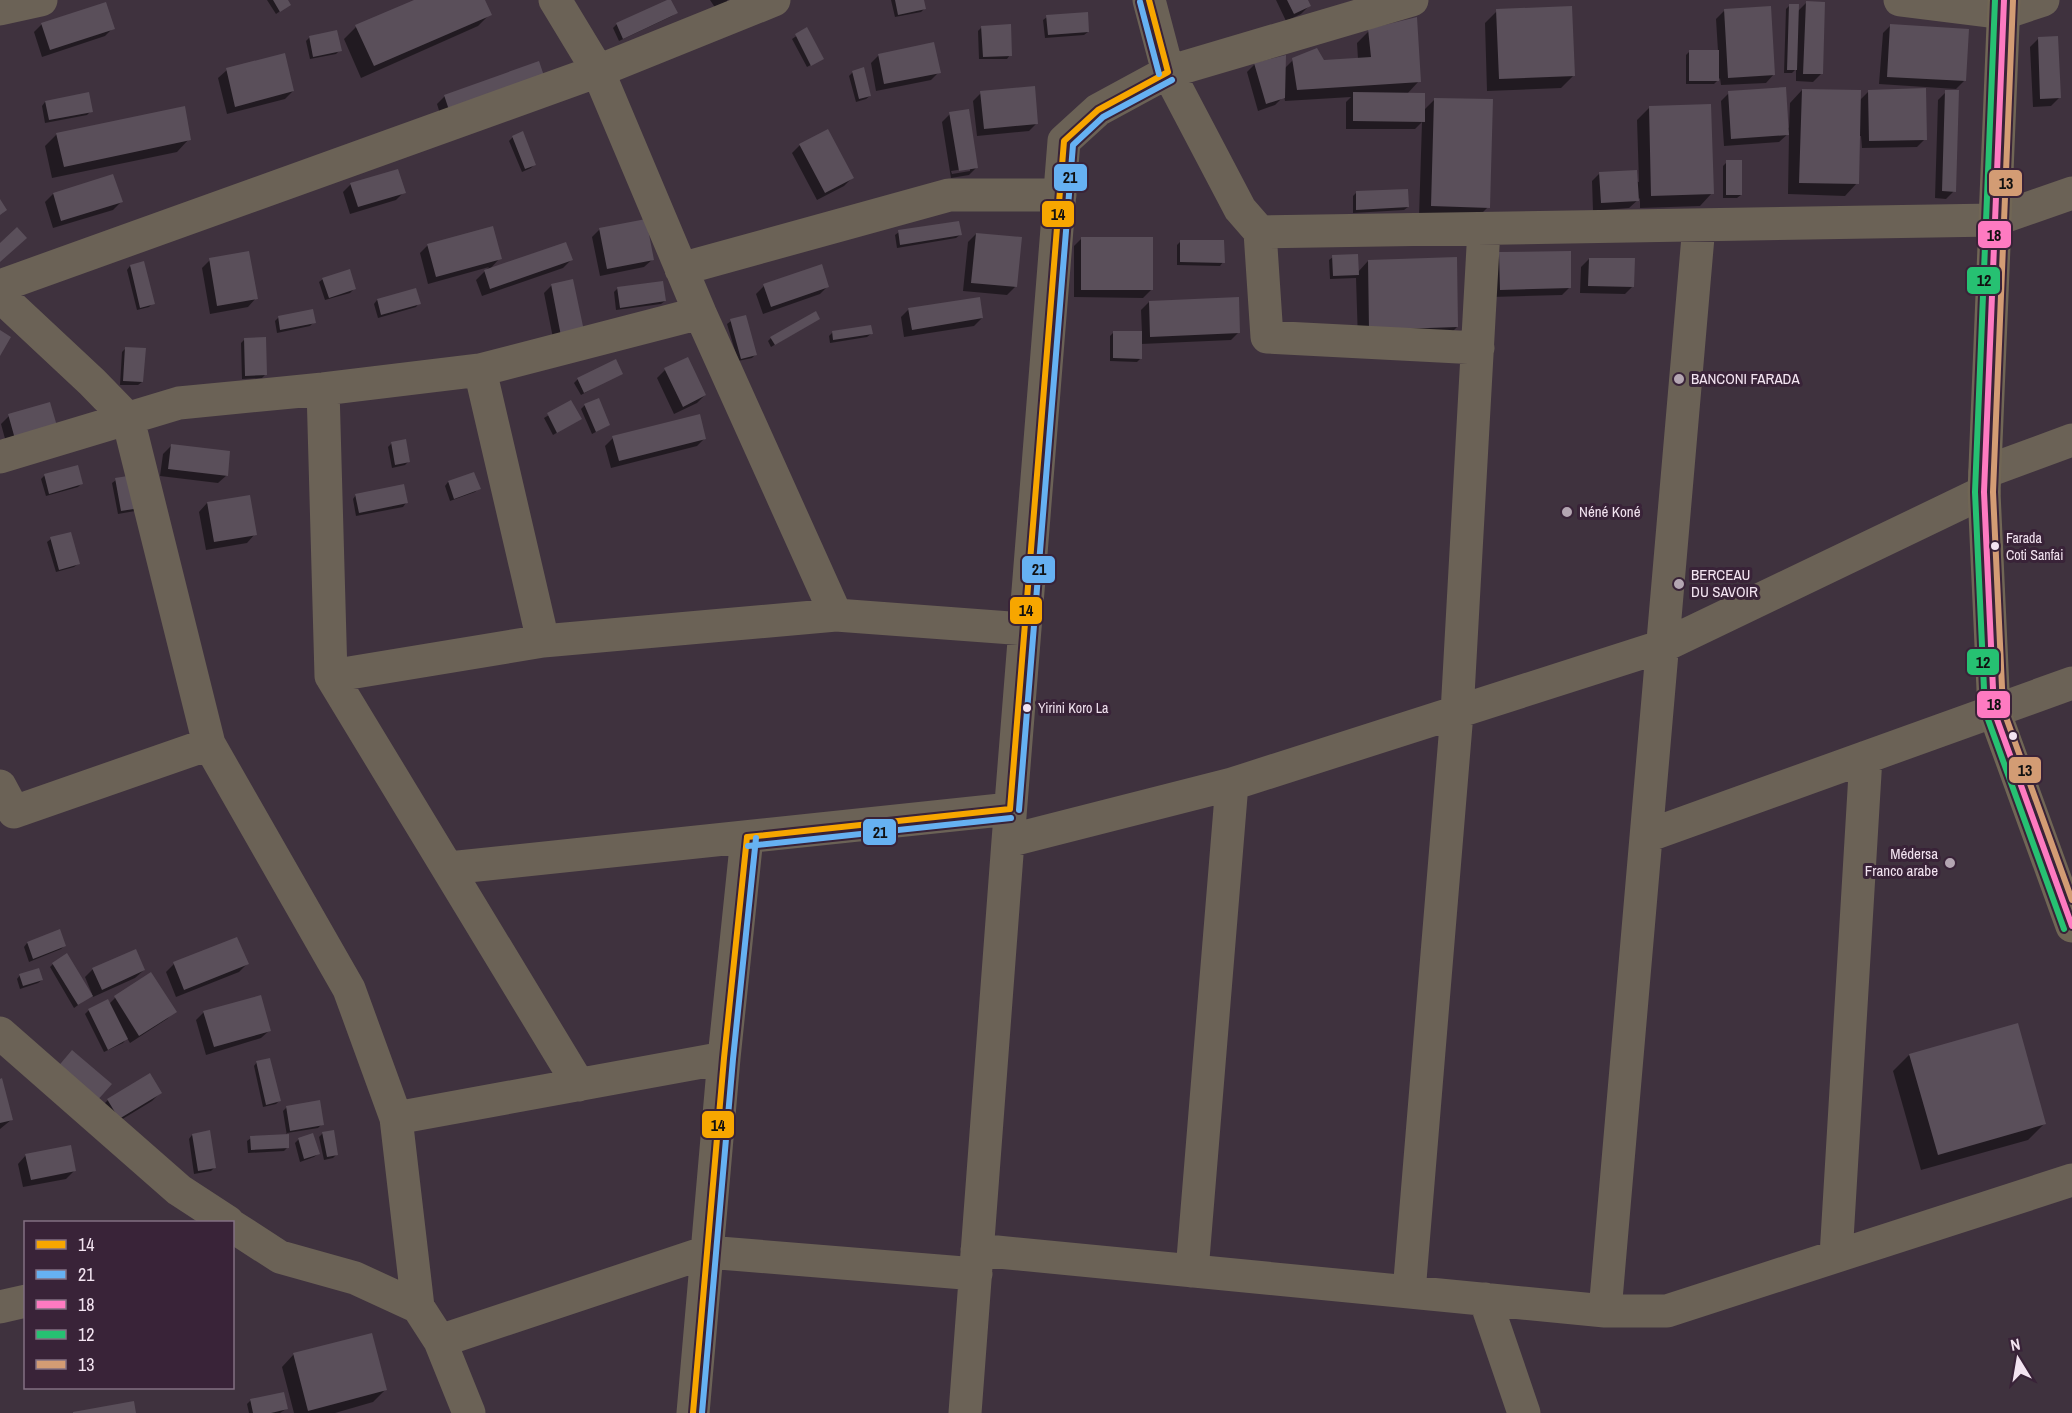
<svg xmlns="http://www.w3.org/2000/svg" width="2072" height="1413" font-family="'Archivo Narrow',sans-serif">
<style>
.shadow{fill:#0007;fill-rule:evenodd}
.building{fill:#5a4f5a}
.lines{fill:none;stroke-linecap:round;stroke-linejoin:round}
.street{stroke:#6b6256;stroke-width:33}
.secondary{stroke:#706655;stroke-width:33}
.bus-1-casing{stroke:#392338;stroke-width:10}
.bus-2-casing{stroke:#392338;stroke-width:10}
.bus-3-casing{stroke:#392338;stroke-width:10}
.bus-4-casing{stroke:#392338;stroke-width:10}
.bus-5-casing{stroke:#392338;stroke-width:10}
.bus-1{stroke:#f7a600;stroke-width:6}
.bus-2{stroke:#66b1f2;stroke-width:6}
.bus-3{stroke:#fe7ac1;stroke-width:6}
.bus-4{stroke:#26c172;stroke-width:6}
.bus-5{stroke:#d39c74;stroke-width:6}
.poi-dot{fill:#b4a6b2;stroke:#392338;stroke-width:2}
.bus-dot{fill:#f3e4f1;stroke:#392338;stroke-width:2}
.labels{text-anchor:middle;stroke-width:6;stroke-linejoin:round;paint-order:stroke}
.bus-label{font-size:14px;fill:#f3e4f1;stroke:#392338;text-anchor:start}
.poi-label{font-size:15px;fill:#f3e4f1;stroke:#392338;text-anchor:start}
.line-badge{stroke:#392338;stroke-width:2}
.pale-badge-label{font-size:16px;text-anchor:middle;font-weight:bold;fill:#111}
</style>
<rect width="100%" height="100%" fill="#3f323e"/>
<!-- shadow -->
<path class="shadow" d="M267,0H286L289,5L276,14Z
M417,0H484L490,14L478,26L361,78L344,39L356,27Z
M710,0H727L729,4L718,12Z
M891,0H922L924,9L921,12L895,17Z
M1276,0H1307L1309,6L1301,14L1286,21Z
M1806,3L1821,74L1813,82L1796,81V69L1792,73H1784L1786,9L1790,5L1797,12Z
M1497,11L1573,76L1561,88L1487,91L1485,23Z
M1724,11L1774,74L1766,83L1721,85L1720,78L1714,84H1686V55L1690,51H1718L1716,19Z
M676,13L672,16L619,41L613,28L617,24Z
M1047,17L1088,32L1084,35L1045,38L1043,20Z
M42,24L113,28L105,36L42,57L34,32Z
M1891,25L1964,81L1956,89L1879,84L1883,33Z
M982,27L1010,55L1007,59H979L978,31Z
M807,29L822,59L807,67L792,39Z
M1369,31L1419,81L1407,94L1423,111L1435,99L1488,207L1476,219L1419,217L1422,122L1415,129H1346V102L1351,97L1285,101L1284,96L1275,105L1258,111L1247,72L1255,64L1284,69L1293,60L1323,62L1358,59L1357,43Z
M310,37L340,50L336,54L310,59L306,41Z
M2038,39L2059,98L2051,106L2033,107L2030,47Z
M879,55L939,72L931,80L876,91L871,63Z
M538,63L441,117L437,104L445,96Z
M227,70L293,91L285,99L227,114L218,78Z
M853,72L870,96L866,99L856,102L849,76Z
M1802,90L1860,100L1869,91L1925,139L1917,147L1862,148L1861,136H1859L1857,183L1845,196L1788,194L1789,133L1779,142L1724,146L1721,101L1729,93L1789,128L1790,103Z
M1946,92L1954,191L1946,199L1935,198L1938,100Z
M981,93L1037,123L1029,131L977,136L973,101Z
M88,94L91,111L87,115L45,123L42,106L45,102Z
M1650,107L1712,193L1700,206L1640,208V198L1629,208L1593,211L1592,181L1600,173L1639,182L1637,120Z
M950,114L977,167L969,175L951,178L942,122ZM970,168V171L952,174L951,171Z
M57,134L189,139L177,152L52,178L45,146Z
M513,137L535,164L531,168L522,172L509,141Z
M800,145L852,178L844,186L817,200L792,153Z
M1727,162L1741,195L1737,198H1723V166Z
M351,184L404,192L396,200L350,214L343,192Z
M1356,193L1408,207L1404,210L1353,213V196Z
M53,194L121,202L113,210L53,228L45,202Z
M600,229L653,259L644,267L600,276L592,237Z
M899,232L960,235L956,238L897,248L895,235Z
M976,234L1015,287L1007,295L963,291L968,242Z
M1082,238L1151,290L1143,298L1074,297V246Z
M1181,241L1223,262L1220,266L1177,265V245Z
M428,245L500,258L489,270L571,260L563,268L482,296L476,280L489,267L428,284L420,253Z
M1500,254L1570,287L1562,295L1492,297V262Z
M1333,257L1358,272L1368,261L1457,327L1445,339L1358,341L1356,278L1330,279L1329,260Z
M1589,259L1633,286L1625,294L1580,293L1581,267Z
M210,260L256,298L248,307L210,314L202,268Z
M130,266L153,303L149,307L137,310L127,270Z
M821,266L828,286L820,294L763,314L756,294L764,286Z
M323,279L354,289L350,293L325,300L319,282Z
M552,285L582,331L554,343L544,293Z
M618,288L665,301L661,304L616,310L614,292Z
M415,290L419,303L416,307L378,318L374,304L377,300Z
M1149,302L1239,332L1231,340L1141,344V358L1137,362L1110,361V336L1114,332L1142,333L1141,310Z
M909,309L982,318L974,326L904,337L901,317Z
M279,317L314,322L310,326L277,333L275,321Z
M818,319L771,347L768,341L771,338Z
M731,321L756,354L752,358L738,361L727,324Z
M833,332L871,334L867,337L830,343L829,336Z
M245,339L266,374L262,378L242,379L241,343Z
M126,348L142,382L138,385H120L122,352Z
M687,359L705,395L697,403L674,414L657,378L665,370Z
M621,373L581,395L574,383L578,379Z
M570,402L580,419L553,435L544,418Z
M49,404L7,446L1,424L9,416Z
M585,405L609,425L592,434L581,409Z
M613,438H705L697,446L611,468L605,446Z
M392,443L409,461L405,465L392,468L388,447Z
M171,446L227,475L218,483L160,476L163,454Z
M473,474L479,488L475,492L450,501L445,486L448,482Z
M44,476L82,483L78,487L46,496L41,479Z
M116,480L135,511L118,514L112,483Z
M356,495L406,503L403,507L356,516L353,499Z
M207,503L255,534L247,543L206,550L199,512Z
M51,539L78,564L74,567L56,572L47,542Z
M27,943L64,946L61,949L29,962L24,947Z
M53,964L91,995L92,994L85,977L93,969L144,970L135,978L93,997L92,995L74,1008L50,967Z
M174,964H247L239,972L176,997L166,972Z
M151,974L175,1011L167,1019L130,1043L127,1038L123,1043L104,1052L85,1014L89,1010L109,1004L115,998Z
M20,975L42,980L38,983L20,989L17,979Z
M204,1012L270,1030L261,1038L206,1055L196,1020Z
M1909,1055L2045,1123L2028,1140L1921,1170L1893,1071Z
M257,1062L279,1101L276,1104L263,1107L254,1066Z
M0,1080L11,1120L0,1129Z
M160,1093L152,1101L111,1126L100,1108L108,1100Z
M287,1107L322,1124L318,1128L287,1133L288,1147L284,1151L248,1153L247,1141L251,1138L287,1136L283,1111Z
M323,1133L337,1154L333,1158L324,1160L319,1137Z
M192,1135L215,1167L211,1171L194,1174L189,1139Z
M299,1139L318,1154L314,1157L300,1162L295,1143Z
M26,1155L74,1171L66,1179L23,1187L18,1164Z
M294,1354L385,1390L373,1402L335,1413H294L282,1367Z
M251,1400L286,1409L280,1413H249L247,1404Z"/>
<!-- building -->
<path class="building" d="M273,0H288L291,5L280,12Z
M414,0H485L492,15L374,66L355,25Z
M667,0H671L678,13L623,39L616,23Z
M895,0H924L926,9L898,15Z
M1287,0H1308L1311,6L1294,14Z
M1806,1L1825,2L1823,74H1803Z
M106,2L115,29L50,50L41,23Z
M1789,4H1799L1797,70H1787Z
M1572,6L1575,76L1499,79L1496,9Z
M1771,6L1775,75L1728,78L1724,9Z
M1088,12L1089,32L1048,35L1046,15Z
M1417,17L1421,82L1297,90L1292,58L1317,48L1324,60L1371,57L1368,29Z
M1011,24L1012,56L983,57L981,26Z
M1890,24L1969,29L1966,81L1887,77Z
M807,27L824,59L811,66L795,34Z
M337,30L342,51L313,57L309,36Z
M2058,36L2061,98L2040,99L2038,37Z
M934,42L941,73L884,84L878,54Z
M1689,50H1719V81H1689Z
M285,53L294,91L235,107L226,68Z
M1286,55L1285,98L1266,104L1254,63Z
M539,61L544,76L449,110L444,95Z
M864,67L871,96L859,99L852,71Z
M1035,86L1038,124L984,129L980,91Z
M1786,87L1789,135L1731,139L1728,91Z
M1926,88L1927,140L1869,141L1868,90Z
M1802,89L1861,90L1859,184L1799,183Z
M1945,90H1959L1956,192L1942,191Z
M89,92L93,112L49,120L45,101Z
M1353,92L1425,93V122L1353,121Z
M1434,98L1493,99L1490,208L1431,206Z
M1711,104L1714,194L1651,196L1649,106Z
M185,106L191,140L64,167L56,133Z
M969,109L978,168L959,171L949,112Z
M828,129L854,178L825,193L799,144Z
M523,131L536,165L525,169L512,136Z
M1726,160H1742V195H1726Z
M398,169L406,193L358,207L350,183Z
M1637,170L1639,201L1601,203L1599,172Z
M113,174L123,202L61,221L53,193Z
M1408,189L1409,207L1356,210V191Z
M0,199L7,210L0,215Z
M646,219L654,260L607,269L599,228Z
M959,221L962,235L900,245L898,230Z
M493,226L502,259L436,277L427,244Z
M17,227L27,238L0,262V243Z
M976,233L1022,237L1017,287L971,283Z
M1081,237H1153V290H1081Z
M1180,240H1224L1225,263L1180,262Z
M566,242L573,260L490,289L484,270Z
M249,251L258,299L217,306L209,258Z
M1571,251V288L1500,290L1499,252Z
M1358,254L1359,275L1333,276L1332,255Z
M1457,257L1458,327L1369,330L1368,260Z
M1589,258H1635L1634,287L1588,286Z
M144,261L155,304L140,308L130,265Z
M822,264L829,287L771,307L763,284Z
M350,269L356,289L329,298L322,278Z
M573,279L584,331L561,336L551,284Z
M663,281L666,301L620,308L617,287Z
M416,288L421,304L381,315L377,299Z
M980,297L983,318L912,330L908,308Z
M1239,297L1240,333L1150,337L1149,301Z
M313,309L316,323L280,330L278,316Z
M816,311L820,319L775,345L770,337Z
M746,315L757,355L741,359L730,319Z
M871,325L873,334L833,340L832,331Z
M0,330L11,337L0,356Z
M1113,331H1142V359L1113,358Z
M266,337L267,375L245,376L244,338Z
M125,347L146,348L143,382L123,381Z
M688,357L706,395L683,407L664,368Z
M616,359L623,374L584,393L577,378Z
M599,398L610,425L596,432L584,404Z
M571,400L582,419L557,433L547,413Z
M50,402L57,426L15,439L8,414Z
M700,414L706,439L619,461L612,436Z
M406,439L410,462L395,465L391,442Z
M171,444L230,451L228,476L168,469Z
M78,465L83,484L49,494L44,474Z
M474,472L481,489L454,499L448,481Z
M134,475L140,508L121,511L115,478Z
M404,484L408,503L359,513L355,494Z
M250,495L257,535L214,542L207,502Z
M71,532L80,564L59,570L50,537Z
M60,929L66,946L33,959L27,942Z
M237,937L249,964L184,990L173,962Z
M136,949L145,970L102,990L92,968Z
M67,953L93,996L78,1005L52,963Z
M39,968L43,980L23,986L19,974Z
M151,972L177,1012L139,1036L114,996Z
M261,995L271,1031L214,1047L203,1011Z
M108,999L128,1039L108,1050L88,1009Z
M2018,1023L2046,1124L1938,1155L1909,1054Z
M72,1050L112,1084L95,1103L56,1069Z
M270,1058L281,1101L266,1105L256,1061Z
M150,1073L162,1093L119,1119L107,1099Z
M2,1078L13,1120L0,1123V1079Z
M320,1100L324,1125L290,1131L286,1106Z
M210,1130L216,1168L198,1171L192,1134Z
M334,1130L338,1155L327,1157L322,1132Z
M313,1133L320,1154L304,1159L298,1138Z
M289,1134V1148L251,1150L250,1136Z
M71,1145L76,1171L31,1180L25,1154Z
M372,1333L387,1390L308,1411L293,1353Z
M284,1392L288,1409L271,1413H253L250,1399Z
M134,1401L136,1413H73V1412Z"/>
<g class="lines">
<!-- street -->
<path class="street" d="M1149,0L1168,72L1240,209L1260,232L1267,337L1478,348
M1900,0L2004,13L2043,0
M0,9L41,0
M1260,232L1995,220L2072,193
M681,269L949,195H1060
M0,286L598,71L774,0
M0,296L92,382L128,419L209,744L349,989L396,1118L418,1307
M480,370L543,641
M323,389L331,676L579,1085
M0,457L179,403L323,389L480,370L700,313
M1985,472L2072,440
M836,615L1025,629
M331,676L543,641L836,615L700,313L598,71L555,0
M0,786L14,812L209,744
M1647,836L2072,683
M1008,841L1232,784L1663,646L1984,492
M449,868L1010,809
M0,1033L179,1190L228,1222
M396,1118L724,1058
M232,1226L280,1257L355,1278L418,1307L440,1341L469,1413
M977,1250L1605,1311H1667L2072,1180
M1836,1256L1866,757
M1192,1271L1232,784
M1409,1292L1457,713L1484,229
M1485,1299L1524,1413
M0,1307L26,1301
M1605,1311L1699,225
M440,1341L707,1252L976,1274
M693,1413L724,1058L747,837
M965,1413L1008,841L1064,141L1098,110L1168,72L1412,0"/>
<!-- secondary -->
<path class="secondary" d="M2004,0L1984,492L1994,711L2072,926"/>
<!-- bus-1 casing -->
<g class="bus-1-casing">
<path id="bus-1" d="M1149,0L1168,72
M1010,809L1064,141L1098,110L1168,72
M747,837L1010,809
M693,1413L724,1058L747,837"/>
</g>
<!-- bus-2 casing -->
<g class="bus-2-casing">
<path id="bus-2" d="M1140,2L1159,74
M1019,810L1073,145L1103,117L1172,80
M748,846L1011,818
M702,1413L733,1059L756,838"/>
</g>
<!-- bus-3 casing -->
<g class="bus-3-casing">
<path id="bus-3" d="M2004,0L1984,492L1994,711L2072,926"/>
</g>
<!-- bus-4 casing -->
<g class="bus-4-casing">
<path id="bus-4" d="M1995,0L1975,492L1985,711L2064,929"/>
</g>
<!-- bus-5 casing -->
<g class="bus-5-casing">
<path id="bus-5" d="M2013,0L1993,492L2003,709L2072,900"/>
</g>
<!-- bus-1 -->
<use href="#bus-1" class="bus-1"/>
<!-- bus-2 -->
<use href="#bus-2" class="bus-2"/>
<!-- bus-3 -->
<use href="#bus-3" class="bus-3"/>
<!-- bus-4 -->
<use href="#bus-4" class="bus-4"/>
<!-- bus-5 -->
<use href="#bus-5" class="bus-5"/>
</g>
<!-- markers -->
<g class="poi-dot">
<circle cx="1679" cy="379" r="6"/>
<circle cx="1567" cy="512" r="6"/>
<circle cx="1679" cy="584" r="6"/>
<circle cx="1950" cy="863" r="6"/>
</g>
<g class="bus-dot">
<circle cx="1995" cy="546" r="5"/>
<circle cx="1027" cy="708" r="5"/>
<circle cx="2013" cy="736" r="5"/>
</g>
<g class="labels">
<!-- bus labels -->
<g class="bus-label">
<text x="2006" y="543">Farada<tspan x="2006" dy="17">Coti Sanfai</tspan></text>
<text x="1038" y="713">Yirini Koro La</text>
</g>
<!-- poi labels -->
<g class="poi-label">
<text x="1691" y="384">BANCONI FARADA</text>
<text x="1579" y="517">Néné Koné</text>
<text x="1691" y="580">BERCEAU<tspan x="1691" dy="17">DU SAVOIR</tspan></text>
<text x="1938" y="859" text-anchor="end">Médersa<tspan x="1938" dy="17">Franco arabe</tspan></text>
</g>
</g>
<g class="line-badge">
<rect x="1053" y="163" width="35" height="29" rx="6" fill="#66b1f2"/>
<rect x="1988" y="169" width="35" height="28" rx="6" fill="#d39c74"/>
<rect x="1041" y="200" width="34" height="28" rx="6" fill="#f7a600"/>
<rect x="1977" y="220" width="35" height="29" rx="6" fill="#fe7ac1"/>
<rect x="1966" y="266" width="35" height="29" rx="6" fill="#26c172"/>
<rect x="1021" y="555" width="35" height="29" rx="6" fill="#66b1f2"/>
<rect x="1009" y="596" width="34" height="29" rx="6" fill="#f7a600"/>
<rect x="1966" y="648" width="34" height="28" rx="6" fill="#26c172"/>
<rect x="1976" y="690" width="35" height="29" rx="6" fill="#fe7ac1"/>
<rect x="2008" y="756" width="34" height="28" rx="6" fill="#d39c74"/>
<rect x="862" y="818" width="35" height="28" rx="6" fill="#66b1f2"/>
<rect x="701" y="1110" width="34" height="29" rx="6" fill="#f7a600"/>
</g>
<g class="pale-badge-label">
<text x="1070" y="183">21</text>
<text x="2006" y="189">13</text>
<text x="1058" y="220">14</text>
<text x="1994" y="241">18</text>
<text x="1984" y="286">12</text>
<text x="1039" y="575">21</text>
<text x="1026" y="616">14</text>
<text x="1983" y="668">12</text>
<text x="1994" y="710">18</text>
<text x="2025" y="776">13</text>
<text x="880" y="838">21</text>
<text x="718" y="1131">14</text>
</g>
<!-- legend -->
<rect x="24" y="1221" width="210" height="168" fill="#392338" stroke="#837082" stroke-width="1.5"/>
<rect x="36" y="1240" width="30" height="9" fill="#f7a600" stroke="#837082" stroke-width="1.5"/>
<text x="78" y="1251" font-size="18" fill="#f3e4f1">14</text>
<rect x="36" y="1270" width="30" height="9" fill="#66b1f2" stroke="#837082" stroke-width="1.5"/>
<text x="78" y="1281" font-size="18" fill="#f3e4f1">21</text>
<rect x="36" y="1300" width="30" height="9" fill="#fe7ac1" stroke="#837082" stroke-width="1.5"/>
<text x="78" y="1311" font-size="18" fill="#f3e4f1">18</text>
<rect x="36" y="1330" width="30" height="9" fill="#26c172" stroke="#837082" stroke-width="1.5"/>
<text x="78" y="1341" font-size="18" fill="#f3e4f1">12</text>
<rect x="36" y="1360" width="30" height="9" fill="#d39c74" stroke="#837082" stroke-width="1.5"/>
<text x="78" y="1371" font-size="18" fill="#f3e4f1">13</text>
<!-- north arrow -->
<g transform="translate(2018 1359) rotate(349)" stroke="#392338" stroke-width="4.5" paint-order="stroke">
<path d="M0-4.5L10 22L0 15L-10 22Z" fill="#f3e4f1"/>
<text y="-9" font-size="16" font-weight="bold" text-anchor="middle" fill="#f3e4f1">N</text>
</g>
</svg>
